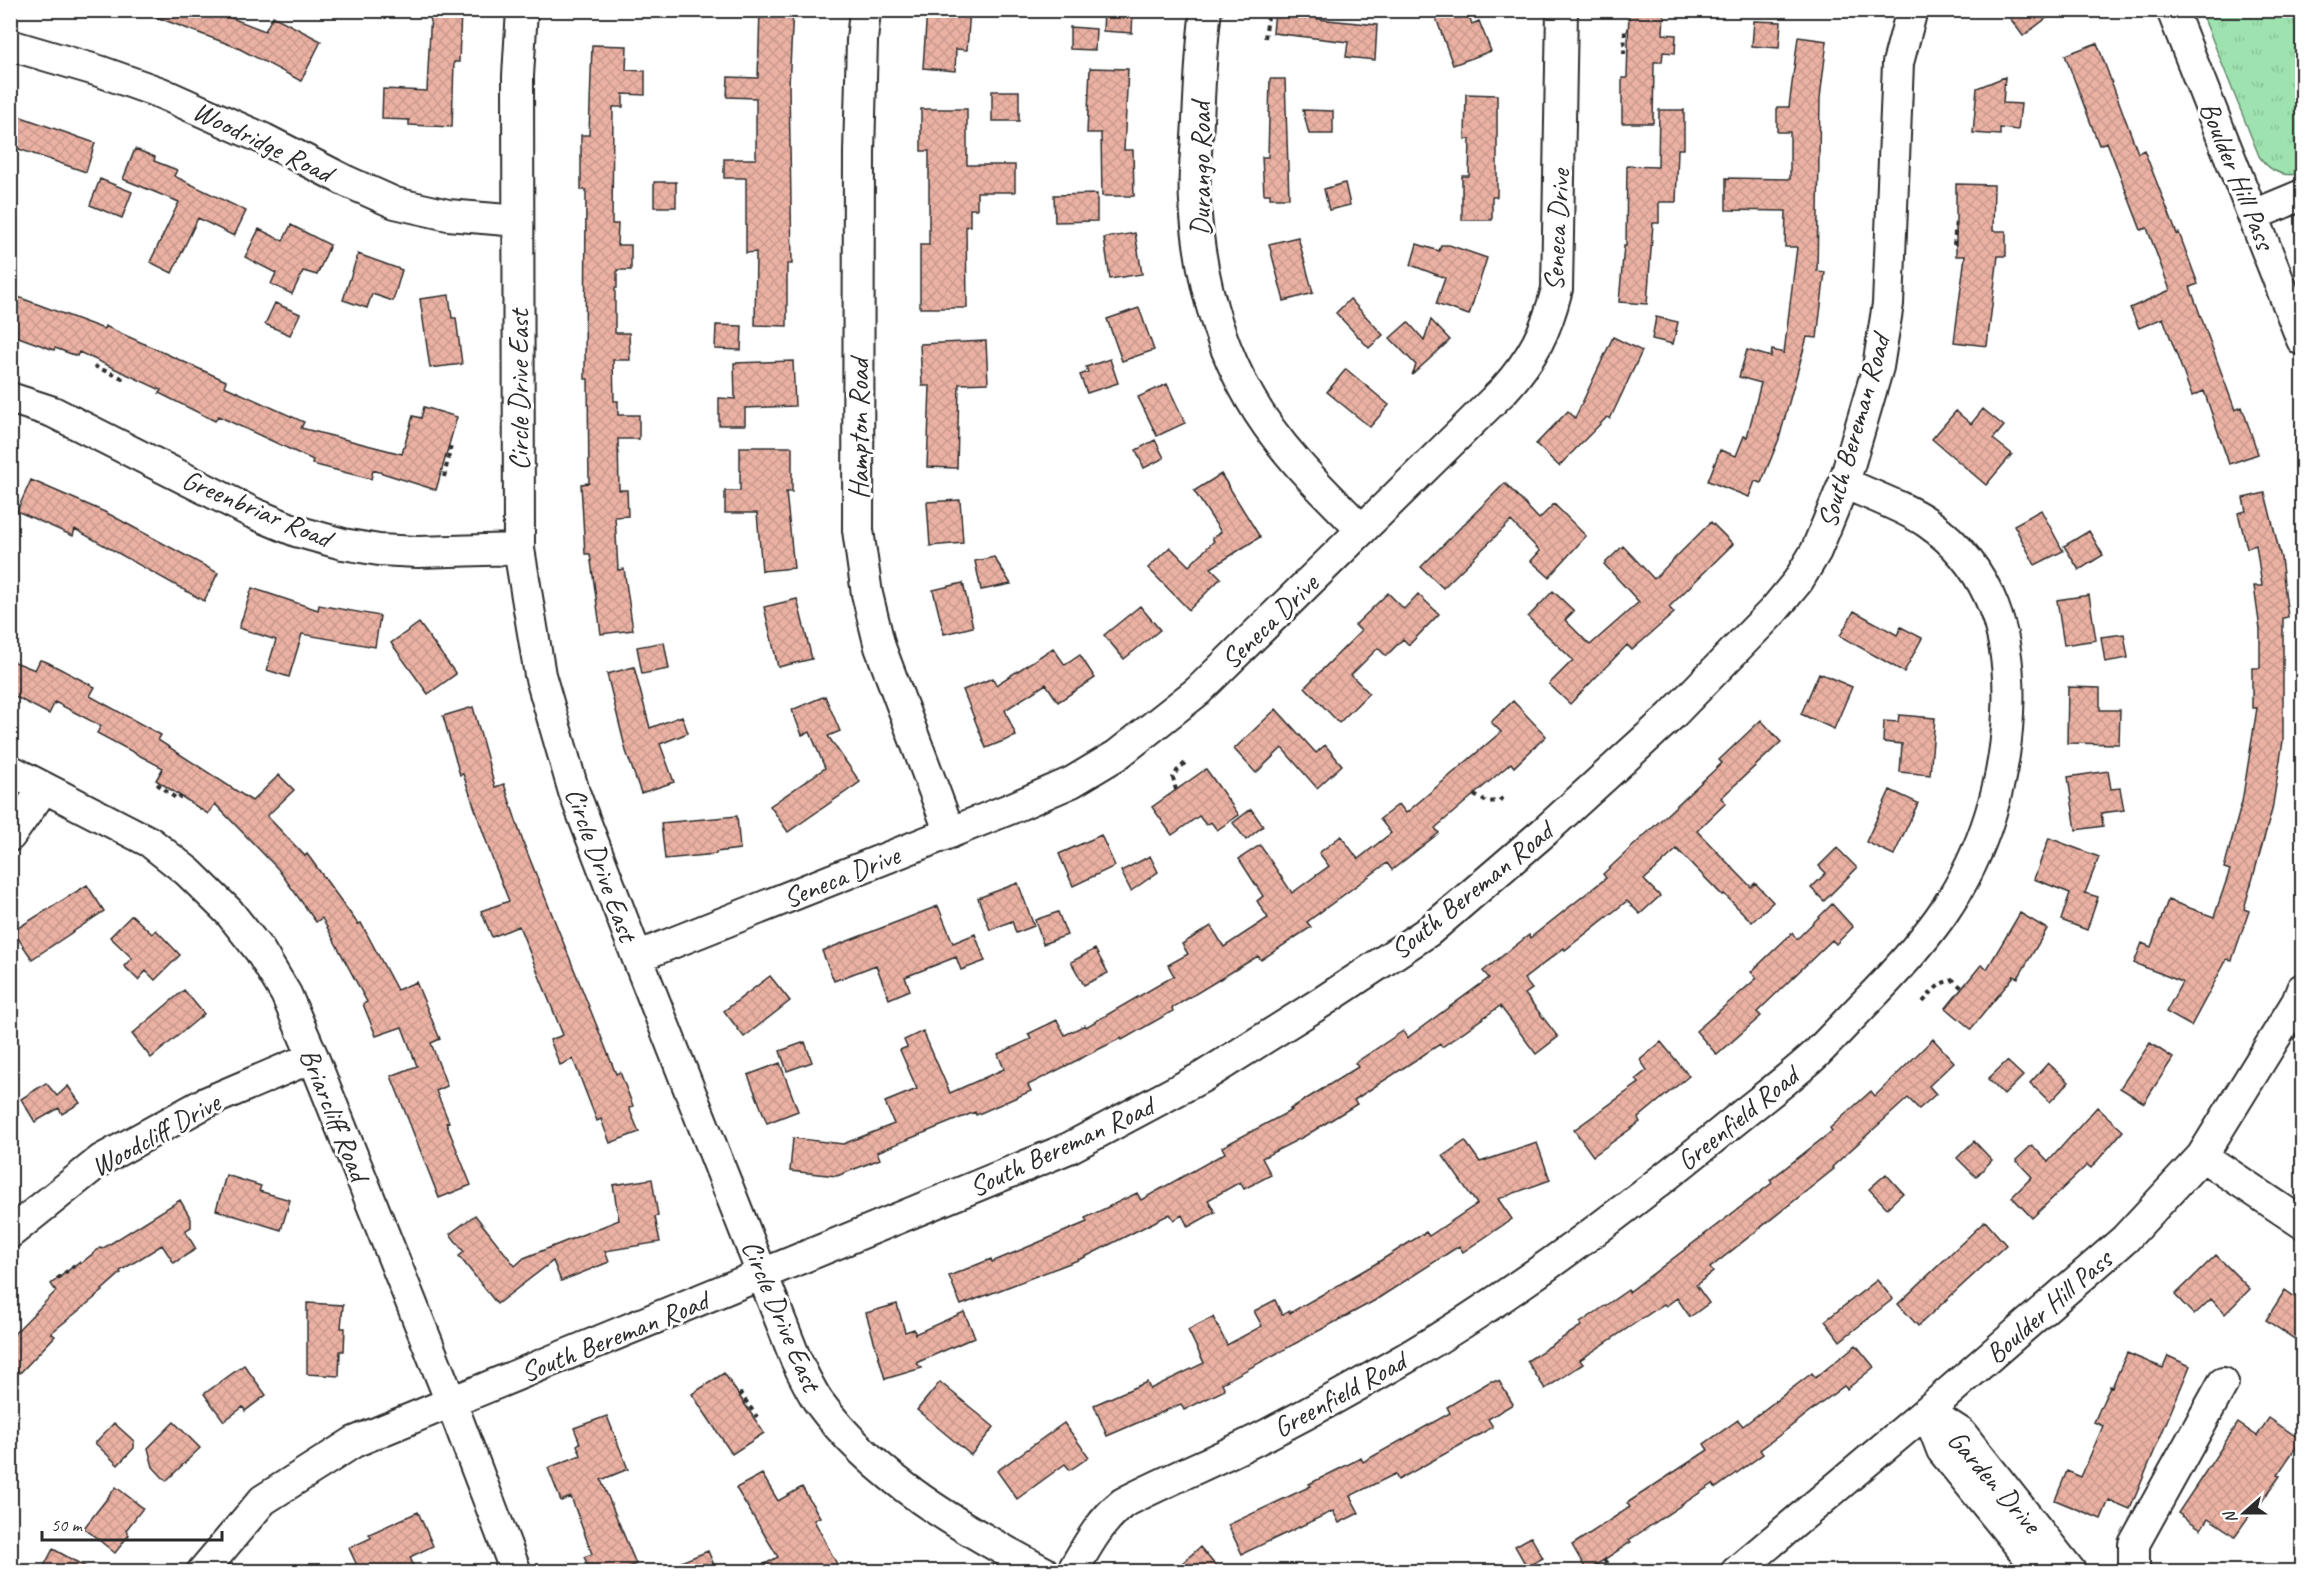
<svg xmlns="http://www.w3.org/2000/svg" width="2313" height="1582" font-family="Caveat,sans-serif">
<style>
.grass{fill:url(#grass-tufts);stroke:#64876d;stroke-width:1.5}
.building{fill:url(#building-cross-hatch);stroke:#2b2b2b;stroke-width:1.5}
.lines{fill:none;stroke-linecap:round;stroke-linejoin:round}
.minor-casing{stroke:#2b2b2b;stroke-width:34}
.path{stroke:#2b2b2b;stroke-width:4;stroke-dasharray:4.5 4.5;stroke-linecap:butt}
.minor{stroke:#fff;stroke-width:30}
.labels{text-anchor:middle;stroke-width:6;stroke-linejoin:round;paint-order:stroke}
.street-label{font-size:28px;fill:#2b2b2b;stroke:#fff}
</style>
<defs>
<pattern id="grass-tufts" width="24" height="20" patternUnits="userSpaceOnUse" patternTransform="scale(1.5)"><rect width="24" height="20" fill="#9ee3af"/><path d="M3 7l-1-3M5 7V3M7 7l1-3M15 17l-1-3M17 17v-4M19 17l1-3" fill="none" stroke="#88c397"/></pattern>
<pattern id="building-cross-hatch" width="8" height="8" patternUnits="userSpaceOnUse" patternTransform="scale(1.5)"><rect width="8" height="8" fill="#ebb2a4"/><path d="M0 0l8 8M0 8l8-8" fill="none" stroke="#ca998d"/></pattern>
</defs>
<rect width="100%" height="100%" fill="#fff"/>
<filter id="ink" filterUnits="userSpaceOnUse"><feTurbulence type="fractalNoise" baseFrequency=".0167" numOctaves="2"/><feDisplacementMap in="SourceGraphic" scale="12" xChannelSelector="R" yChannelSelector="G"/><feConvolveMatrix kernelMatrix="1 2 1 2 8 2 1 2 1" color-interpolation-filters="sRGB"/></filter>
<g filter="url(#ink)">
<!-- grass -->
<path class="grass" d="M2201,11H2302V173C2284,178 2270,172 2259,156Z"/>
<!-- building -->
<path class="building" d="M144,10H211L265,31L273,16L321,41L301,81L236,47L143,12Z
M431,10H461L459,62H454L452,127L409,125V120L382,119L383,89L427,91Z
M760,10H793L789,85L792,264H787V326L755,325L756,252L746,253V178H724V159H756V98L727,97L728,77L758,78Z
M927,10H970L967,50L956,49L955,71L923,68Z
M1104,10H1133L1132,33L1103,31Z
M1275,10H1307V14L1318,15V19L1377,25L1375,60L1346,57L1348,42L1273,33Z
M1457,10H1467L1472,24L1479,21L1491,51L1453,65L1436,18Z
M1629,10H1664L1663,34L1676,35L1675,53L1663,52L1662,62H1654L1653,123H1622V78H1627Z
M2004,10H2057L2023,36Z
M1754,21L1781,22L1779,48L1752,46Z
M1070,27L1096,29L1095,50L1070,49Z
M1798,37L1827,41L1820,98L1817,271L1825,272L1817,338L1807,337L1779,439L1761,483L1755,481L1749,497L1708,481L1720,450L1736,456L1744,436L1747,437L1761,383L1739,377L1747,350L1771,357L1772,350L1784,353L1797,247H1785L1786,211L1726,210V178L1790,179V132H1777V107H1789Z
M2097,43L2138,153L2144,150L2177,234L2179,233L2198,284L2190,287L2235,410L2242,407L2258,454L2229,464L2204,391L2192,396L2163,318L2139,328L2130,308L2170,290L2147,228L2141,230L2107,142L2099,145L2065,55Z
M592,45L627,46L626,70L645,71V95L623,94V107H613L612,224H618L617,245H631V270H617V288H615V333H629L630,360H613L614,401H618V415H639V439H618L619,490H627L628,516L615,517L618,570L624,569L633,630L601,634L590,554H585L581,484L589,483L588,379H585L586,190H581V135H589Z
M1090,68L1128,69L1124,150H1133L1134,196H1102L1101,133H1087Z
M2005,77L2003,103L2021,104L2018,130L2000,128V135L1973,133L1977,88Z
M1270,79H1285L1289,198H1270V194H1264L1262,157H1268Z
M992,91H1019V121H992Z
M1466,94L1497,95V197H1492V220H1462V176H1469L1470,139H1465Z
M921,109H967V165H1015V192H977V209H970V226H966L967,308H920V245H929V151H921Z
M1303,110L1333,111V134H1309Z
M1659,110H1684V149H1678L1676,202H1659V223H1653L1647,304L1619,302L1624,246H1626L1627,166L1658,167Z
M10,113L95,143L86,172L10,146Z
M135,149L155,157L154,161L177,170L174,176L246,211L234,236L198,218L172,273L150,262L179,202L123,179Z
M100,179L132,192L122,218L90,205Z
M654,182H676V207H654Z
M1345,183L1350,205L1329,210L1324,189Z
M1956,184L1994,185L1993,231H2006V256H1998L1987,346L1954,342L1965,256H1956Z
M1097,194V221L1055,222L1054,195Z
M291,225L330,245L317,275L303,271L292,294L271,284L276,273L245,257L259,229L283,241Z
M1135,233L1142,274L1110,279L1104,238Z
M1298,237L1313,293L1284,301L1269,244Z
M1417,244L1439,251L1441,245H1449L1487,258L1469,315L1436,304L1445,278L1411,265Z
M358,254L402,270L393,301L372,294L367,308L343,300Z
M10,294L104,329L105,326L226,381L224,386L304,422L301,428L402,454L413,416L421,418L424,407L457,417L436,490L373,470L371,479L312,464L313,460L218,416L215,421L159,393L161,390L79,352L77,356L55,348L54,350L10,334Z
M449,295L452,318H456L462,364L430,368L420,299Z
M1350,299L1383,335L1369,348L1336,313Z
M275,303L300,314L290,335L265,324Z
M1139,308L1154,350L1122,361L1107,319Z
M1656,317L1678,322L1673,344L1652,339Z
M1431,320L1450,340L1412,375L1416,365L1390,338L1408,322L1424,340Z
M716,325L742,326L741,350L715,349Z
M1613,337L1642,351L1610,419L1607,417L1559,466L1536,444L1568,411L1575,418Z
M986,341L988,383L959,384L957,468L927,467L930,386H922L920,344Z
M1110,359L1118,383L1087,393L1080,375L1088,372L1086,367Z
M793,361L795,406L745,408V425H719V398L735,399L734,363Z
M1346,369L1389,405L1370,427L1327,392Z
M1167,384L1185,423L1157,436L1138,397Z
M1983,409L2004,426L1993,439L2012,454L1986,485L1932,439L1956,411L1971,424Z
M1155,440L1164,458L1144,468L1136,450Z
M740,447H792V492H786L794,568L762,571L757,513H725V491H740Z
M1221,474L1260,537L1211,568L1221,578L1189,610L1148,568L1170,547L1189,566L1214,541L1212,538L1221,532L1194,491Z
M31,480L107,513L218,573L204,601L75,529L73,536L17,511Z
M1505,483L1539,519L1554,504L1586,536L1549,577L1531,561L1540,551L1511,521L1443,588L1421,567Z
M2265,493L2281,558L2288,617L2283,618V741L2272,810L2244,909L2249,911L2232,960L2227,959L2191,1026L2166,1012L2182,982L2134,963L2142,943L2151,947L2168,900L2214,917L2230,870L2224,868L2242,802L2257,708H2252V668H2260V629L2254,586H2262L2256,545L2247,548L2238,513L2246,511L2243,498Z
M960,500L963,543L930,546L927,502Z
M2041,510L2063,551L2035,565L2014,525Z
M1711,522L1733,544L1669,607L1674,613L1632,650L1627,645L1570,704L1549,684L1573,660L1528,617L1553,591L1574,611L1565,620L1590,645L1639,602L1604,564L1623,546L1654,579Z
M2089,531L2103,555L2079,570L2064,546Z
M994,557L1011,584L981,590L975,561Z
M963,583L973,627L944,634L933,590Z
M252,588L318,610L319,605L380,616L375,647L302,634L289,677L267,670L276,640L239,628Z
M1388,593L1404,609L1418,594L1439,614L1409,645L1403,639L1386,656L1378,648L1351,675L1369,693L1339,723L1305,687L1361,631L1355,625Z
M2089,595L2096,640L2064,645L2057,600Z
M797,599L812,659L778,667L764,607Z
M1140,606L1160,630L1124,659L1104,635Z
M1854,611L1897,635L1901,627L1922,638L1904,672L1840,636Z
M419,623L456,674L428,694L391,643Z
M2124,634L2128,658L2105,662L2101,637Z
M664,642L669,669L642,674L637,647Z
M1053,648L1065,665L1080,655L1095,678L1058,702L1046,684L1005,710L1016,736L986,748L963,690L993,678L996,685Z
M10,660L35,670L40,660L47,662L95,687L90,696L161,735L158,740L252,801L279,775L294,790L267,816L305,856L307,854L358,924L361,923L397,990L416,982L440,1039L431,1043L447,1086L436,1091L449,1122L446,1123L471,1185L439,1198L391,1076L417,1066L402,1027L376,1036L363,1004L367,1002L322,918L316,922L278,869L215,804L208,814L156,780L163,768L97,733L101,726L55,702L49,714L10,694Z
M634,667L650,728L682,716L688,733L660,744L674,782L641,793L626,751L607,674Z
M1819,673L1852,687L1834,729L1801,714Z
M2068,687L2100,688V710H2120L2119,744L2067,743Z
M825,696L840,731L828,736L860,782L788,832L770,806L825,768L810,732L802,735L792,710Z
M1513,701L1546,736L1514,767L1511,763L1435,828L1439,833L1392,870L1387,863L1307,922L1311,927L1261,960L1258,956L1172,1008L1173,1011L1122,1040L1121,1038L1028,1085L1031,1091L976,1115L975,1112L877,1152L880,1159L837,1176L790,1171L793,1138L843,1144L894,1124L885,1102L917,1089L900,1050L907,1047L904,1040L923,1031L950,1093L1004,1069L998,1054L1031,1039L1028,1034L1057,1020L1065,1035L1085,1025L1086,1027L1174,976L1168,965L1188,954L1182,944L1211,926L1224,947L1268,918L1257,901L1263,896L1239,859L1260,845L1292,893L1329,866L1319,853L1341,836L1358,859L1391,833L1380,819L1399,804L1406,813L1501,732L1491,722Z
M473,707L495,787L504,784L523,842L588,1004L616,1074L620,1072L633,1106L629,1108L639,1132L610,1143L601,1119L597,1121L573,1059L560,1065L550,1040L563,1035L519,926L492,937L481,911L509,901L492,858L463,774L460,775L443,716Z
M1276,709L1316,753L1325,745L1342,765L1317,788L1282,748L1256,773L1234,749Z
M1899,715L1935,718L1930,775L1900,772L1902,744L1883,742L1884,721L1898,722Z
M1761,720L1781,742L1721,798L1726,803L1697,831L1751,887L1755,883L1773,902L1752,922L1724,894L1722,895L1677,849L1644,880L1660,896L1640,914L1627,901L1565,950L1564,948L1524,979L1532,989L1525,994L1558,1037L1536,1054L1500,1006L1442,1047L1440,1044L1354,1100L1357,1104L1305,1136L1262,1158L1271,1175L1244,1189L1240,1182L1208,1200L1215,1212L1188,1227L1182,1215L1174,1220L1170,1214L1083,1258L961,1305L949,1276L991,1259L992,1262L1087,1222L1085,1218L1137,1193L1141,1200L1225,1153L1222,1147L1292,1110L1290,1109L1358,1067L1355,1063L1403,1031L1407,1038L1489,978L1483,971L1529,935L1530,938L1606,878L1603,874L1722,763L1719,760Z
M1206,769L1239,815L1217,830L1211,822L1206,825L1199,816L1172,835L1152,807Z
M2108,771L2111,789L2120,788L2124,810L2101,813L2103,826L2076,830L2068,777Z
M1890,790L1918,803L1894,855L1866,842Z
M1251,809L1263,826L1246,840L1233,823Z
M737,816L740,849L716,852V854L665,859L661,823Z
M1101,835L1115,866L1073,886L1059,854Z
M2049,838L2099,857L2085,893L2098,897L2087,930L2061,920L2070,893L2034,879Z
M1837,848L1857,868L1824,901L1811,888L1826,873L1819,866Z
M1150,856L1158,872L1131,891L1121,871Z
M1018,883L1034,926L1016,933L1012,921L990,930L978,898Z
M87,885L104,911L32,959L13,931Z
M1832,904L1853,927L1836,944L1832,940L1757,1012L1761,1016L1717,1055L1696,1031L1757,978L1751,972L1792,933L1797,939Z
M938,906L953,943L975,934L985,961L961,970L956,957L905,977L910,990L889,999L876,965L834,981L822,951Z
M1058,912L1067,935L1043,944L1035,920Z
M2020,913L2047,929L2018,978L2014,976L1971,1029L1946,1008L1981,965L1987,969Z
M132,915L152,934L156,930L180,955L155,980L146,971L138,980L124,966L132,958L110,937Z
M1095,949L1108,973L1084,985L1071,962Z
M770,976L790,1001L744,1037L724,1011Z
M184,990L204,1014L151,1058L132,1034Z
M1933,1039L1954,1062L1929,1086L1936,1094L1919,1109L1908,1098L1832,1167L1834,1169L1710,1268L1713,1272L1696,1285L1709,1303L1690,1317L1677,1298L1666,1306L1664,1304L1580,1360L1583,1364L1545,1389L1527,1361L1581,1326L1580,1323L1628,1290L1629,1292L1772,1183L1770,1180L1832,1131L1830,1128L1871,1091L1875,1096Z
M805,1042L812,1062L787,1071L780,1051Z
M1661,1042L1689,1076L1638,1118L1640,1122L1593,1156L1574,1130L1639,1083L1636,1079L1647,1070L1640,1060Z
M2150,1043L2173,1058L2144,1103L2120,1088Z
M2007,1061L2023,1076L2004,1095L1988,1079Z
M780,1063L798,1111L767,1123L748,1075Z
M2048,1063L2069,1082L2050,1102L2030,1083Z
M46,1083L57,1096L68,1086L80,1103L62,1114L59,1108L35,1122L21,1099Z
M2097,1107L2123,1131L2091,1168L2087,1165L2032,1218L2012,1197L2032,1177L2016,1160L2032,1145L2048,1162Z
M1465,1141L1480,1162L1537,1143L1550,1180L1498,1199L1512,1219L1463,1252L1459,1246L1374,1301L1222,1383L1225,1390L1184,1410L1181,1404L1107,1436L1094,1405L1147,1382L1150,1389L1204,1363L1188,1330L1213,1317L1227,1345L1262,1326L1254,1311L1275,1300L1282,1315L1289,1311L1290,1313L1375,1264L1426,1232L1429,1236L1477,1204L1443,1156Z
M1974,1141L1992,1160L1976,1177L1957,1158Z
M1886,1174L1903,1193L1887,1208L1869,1189Z
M226,1175L261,1186L259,1191L290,1200L281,1230L216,1210Z
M652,1179L658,1216L655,1217L660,1242L605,1251L609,1262L561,1281L553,1261L497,1304L459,1256L464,1252L450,1234L475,1215L515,1266L524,1258L619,1220L613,1185Z
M180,1200L191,1219V1227L185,1231L196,1249L174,1263L162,1245L120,1271L121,1273L102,1290L103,1291L51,1333L55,1336L20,1373L10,1364V1338L56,1291L51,1284L79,1262L80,1264L100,1248L102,1249Z
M1985,1221L2006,1245L1918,1326L1898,1304Z
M2216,1255L2250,1289L2225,1314L2211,1299L2194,1315L2175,1295Z
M1877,1280L1893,1299L1840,1341L1825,1321Z
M2285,1290L2302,1302V1344L2266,1320Z
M307,1303L343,1305L341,1328H345L344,1351H340L339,1376L307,1374Z
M897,1304L905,1332L914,1329L915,1334L964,1312L975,1337L916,1363L922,1368L885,1379L866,1313Z
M1856,1345L1874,1367L1847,1389L1844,1386L1760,1450L1763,1454L1716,1488L1713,1484L1629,1540L1631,1542L1587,1571L1572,1545L1630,1507L1627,1503L1708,1450L1704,1444L1738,1420L1743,1426L1812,1373L1815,1378Z
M2127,1353L2163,1368L2168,1356L2190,1366L2130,1509L2109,1500L2101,1519L2055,1500L2067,1471L2081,1477L2103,1426L2094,1422L2110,1386L2112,1387Z
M244,1365L266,1395L245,1411L243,1407L224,1421L204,1394Z
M724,1373L764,1433L732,1454L692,1394Z
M1491,1381H1499L1513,1404L1488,1419L1493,1427L1398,1480L1395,1474L1350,1496L1359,1513L1339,1523L1333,1511L1242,1554L1228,1525L1311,1486L1309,1484L1361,1458L1363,1462L1450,1413L1447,1407Z
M940,1382L994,1427L971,1455L917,1410Z
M607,1416L628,1469L601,1480L636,1564L619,1572H591L584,1557L592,1554L571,1497L561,1501L548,1468L581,1455L577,1445L580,1443L574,1428Z
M2269,1418L2301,1440L2277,1475L2280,1476L2260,1504L2258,1503L2235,1536L2208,1518L2201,1529L2178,1513L2238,1423L2257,1436Z
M174,1422L200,1448L166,1481L153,1467L148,1448Z
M114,1423L134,1441V1448L118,1465L95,1443Z
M1064,1423L1089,1457L1070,1470L1065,1464L1017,1499L997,1471Z
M762,1474L778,1501L802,1487L820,1517L814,1520L841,1572H750L778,1557L736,1488Z
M116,1487L143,1508L126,1530L129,1535L115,1553L84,1528Z
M418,1512L433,1546L410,1557L414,1567L404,1572H360L349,1548L371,1538L369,1534Z
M1531,1537L1543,1558L1527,1567L1515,1546Z
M1200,1547L1221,1572H1172Z
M53,1549L95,1572H41Z
M708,1551L717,1572H659V1571Z"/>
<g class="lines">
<!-- minor casing -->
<g class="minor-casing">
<path id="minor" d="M522,10L518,76L519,549L540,675L574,792L637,957L796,1360C803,1374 810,1389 818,1401C875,1479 961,1528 1044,1572
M865,10L862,41L859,153L858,530L867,594L880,647L950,833
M1206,10C1201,47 1200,83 1198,120C1197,147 1193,175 1195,202C1199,270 1216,339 1250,398C1278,448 1322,490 1362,530
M2172,10L2302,340
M10,45L99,71L161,93L264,139L346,181L395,203L448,215L518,221
M2254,215L2302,195
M10,398L53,412L253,513L296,531L343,544L379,550L418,552L519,549
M10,770L150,842L188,872L229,912L260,951L286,994L313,1057L451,1402L516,1572
M10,836L44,788
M637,957L1012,808L1072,782L1117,755L1198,691L1503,391C1533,358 1546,332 1557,289L1562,10
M2202,1156L2302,1223
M10,1233L101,1160L205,1103L313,1057
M1927,1411L1961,1433L2071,1572
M1927,1411L1942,1450L2041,1572
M202,1572L263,1500L354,1442L1069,1148L1204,1076L1322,1002L1429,931L1544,832L1671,716L1774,610L1798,581L1816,551L1844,483L1878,367L1888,304L1898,63L1912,10
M1072,1572C1087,1546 1100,1521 1123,1503C1171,1478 1222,1458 1270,1433C1316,1409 1361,1384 1406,1358C1521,1290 1629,1208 1732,1123C1760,1100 1790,1078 1816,1054C1836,1034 1855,1013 1875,993C1900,967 1925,940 1945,910C1984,852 2005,782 2008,713C2012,638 1992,568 1928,523C1907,508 1868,494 1844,483
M1736,1572L1927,1411L2125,1239L2202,1156L2297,1002L2302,989
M2134,1572V1544L2223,1383"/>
</g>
<!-- path -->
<path class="path" d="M1265,38L1268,17L1275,16
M1624,54L1625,29L1628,30
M1954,245L1956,219
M94,366L122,378L124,373
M444,477L451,446L449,445
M157,784L177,799L181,796
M1176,790L1173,778L1177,771L1187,761
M1474,795L1487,802L1499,801L1506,795
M1923,1002C1932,992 1938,982 1953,980L1962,988
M57,1279L75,1265
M739,1395L741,1394L757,1417
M1604,1560L1613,1570L1622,1571L1636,1564"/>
<!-- minor -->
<use href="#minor" class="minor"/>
</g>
</g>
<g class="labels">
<!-- street labels -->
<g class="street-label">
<text transform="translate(263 141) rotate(26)" y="10">Woodridge Road</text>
<text transform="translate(1200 169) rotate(-90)" y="10">Durango Road</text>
<text transform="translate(2238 175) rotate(68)" y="10">Boulder Hill Pass</text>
<text transform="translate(1556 230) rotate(-87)" y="10">Seneca Drive</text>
<text transform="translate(518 390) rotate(-90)" y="10">Circle Drive East</text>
<text transform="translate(858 429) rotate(-90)" y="10">Hampton Road</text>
<text transform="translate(1853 431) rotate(-74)" y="10">South Bereman Road</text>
<text transform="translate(257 508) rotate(23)" y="10">Greenbriar Road</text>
<text transform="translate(1269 621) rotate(-44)" y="10">Seneca Drive</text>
<text transform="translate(602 864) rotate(70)" y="10">Circle Drive East</text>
<text transform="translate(841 876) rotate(-22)" y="10">Seneca Drive</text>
<text transform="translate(1471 890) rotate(-39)" y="10">South Bereman Road</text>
<text transform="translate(335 1114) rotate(68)" y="10">Briarcliff Road</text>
<text transform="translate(1737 1118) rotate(-39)" y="10">Greenfield Road</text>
<text transform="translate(155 1134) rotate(-29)" y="10">Woodcliff Drive</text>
<text transform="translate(1061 1146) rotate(-25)" y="10">South Bereman Road</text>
<text transform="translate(2048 1306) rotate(-41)" y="10">Boulder Hill Pass</text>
<text transform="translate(782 1315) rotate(67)" y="10">Circle Drive East</text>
<text transform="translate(614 1336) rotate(-22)" y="10">South Bereman Road</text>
<text transform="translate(1339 1394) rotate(-29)" y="10">Greenfield Road</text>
<text transform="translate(1995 1481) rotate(49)" y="10">Garden Drive</text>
</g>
</g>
<!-- margin -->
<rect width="2313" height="1582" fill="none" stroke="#fff" stroke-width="36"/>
<rect x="18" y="18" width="2277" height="1546" fill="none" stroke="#2b2b2b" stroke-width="2" filter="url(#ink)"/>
<!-- north arrow -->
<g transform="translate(2244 1513) rotate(249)" stroke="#ffffff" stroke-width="4.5" paint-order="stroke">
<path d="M0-4.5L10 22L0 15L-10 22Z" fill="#2b2b2b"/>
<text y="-9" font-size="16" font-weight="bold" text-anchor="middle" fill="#2b2b2b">N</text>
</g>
<!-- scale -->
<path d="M42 1531v9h180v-9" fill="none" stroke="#2b2b2b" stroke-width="3"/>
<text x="51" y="1531" font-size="18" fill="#2b2b2b" stroke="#ffffff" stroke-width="4.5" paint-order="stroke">50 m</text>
</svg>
